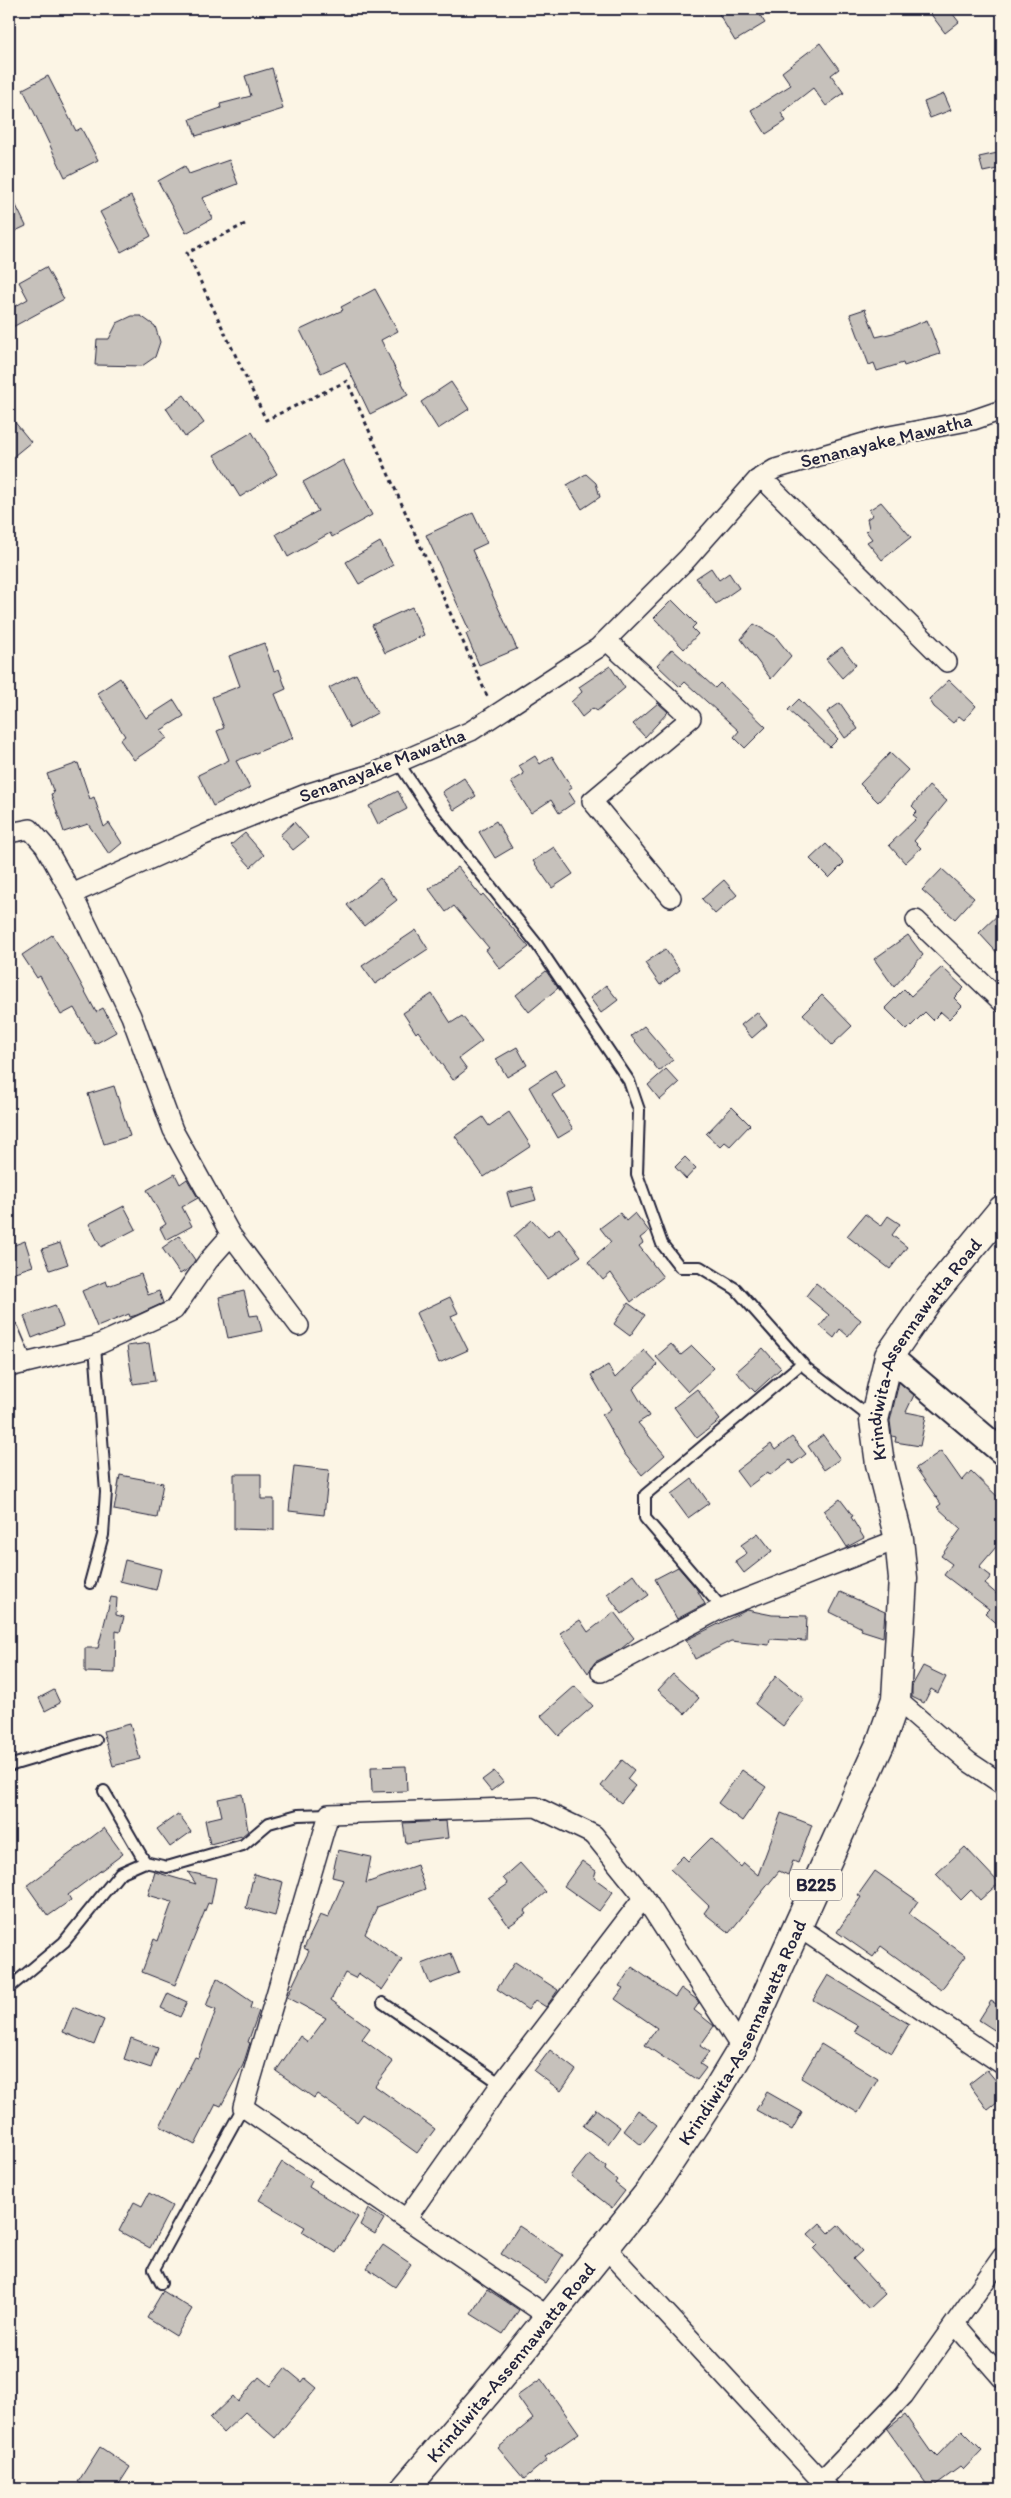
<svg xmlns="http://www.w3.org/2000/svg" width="1011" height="2498" font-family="Itim,sans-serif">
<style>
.building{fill:#c6c1bb;stroke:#22223b}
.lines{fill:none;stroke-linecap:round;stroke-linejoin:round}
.service-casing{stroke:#22223b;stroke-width:14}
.minor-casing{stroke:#22223b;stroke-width:22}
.tertiary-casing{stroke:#22223b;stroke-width:28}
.primary-casing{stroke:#22223b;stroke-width:31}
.path{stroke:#22223b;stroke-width:3;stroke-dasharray:4 4;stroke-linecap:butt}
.service{stroke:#fcf5e5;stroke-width:10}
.minor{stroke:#fcf5e5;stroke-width:19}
.tertiary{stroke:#fcf5e5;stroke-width:24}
.primary{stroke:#fcf5e5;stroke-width:28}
.labels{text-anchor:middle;stroke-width:4;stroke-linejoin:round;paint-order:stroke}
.shield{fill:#fcf5e5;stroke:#63616e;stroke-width:1}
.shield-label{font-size:18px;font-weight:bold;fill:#22223b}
.street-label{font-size:19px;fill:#22223b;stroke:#fcf5e5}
</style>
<rect width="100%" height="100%" fill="#fcf5e5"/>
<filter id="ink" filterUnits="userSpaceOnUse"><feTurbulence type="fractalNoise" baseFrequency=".02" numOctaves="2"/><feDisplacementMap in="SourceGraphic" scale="10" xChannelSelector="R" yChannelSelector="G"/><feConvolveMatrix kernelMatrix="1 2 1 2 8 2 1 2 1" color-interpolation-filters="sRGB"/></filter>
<g filter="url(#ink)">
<!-- building -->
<path class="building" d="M716,9H756L765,23L735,41Z
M927,9H949L959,22L945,33Z
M820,43L839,69L831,75L844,93L826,106L813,88L781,113L786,121L766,134L751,110L791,85L782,72Z
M272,68L283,109L196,136L190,119L221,108L220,104L251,96L245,76Z
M48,76L76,131L81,128L98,160L65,177L23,89Z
M944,94L951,110L930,118L924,102Z
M1002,152V168L983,172L979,157Z
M229,160L238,184L202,198L213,218L186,233L158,181L185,166L189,174Z
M9,191L26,226L9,234Z
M131,196L151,236L121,252L100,212Z
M46,267L64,299L9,329V310L28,299L19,282Z
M375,289L398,331L381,340L408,395L370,414L345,362L321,373L300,330L343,310L341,307Z
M865,309L876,337L893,333L927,320L940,354L904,366L903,363L877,371L874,363L869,365L850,314Z
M132,316H141L155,326L160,342L155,357L142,366L95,365L97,339H109L117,323Z
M451,382L469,409L438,429L421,402Z
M184,395L204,423L185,437L166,408Z
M9,415L31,442L9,460Z
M252,432L277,474L240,497L214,455Z
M343,460L372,515L332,537L330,533L288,557L276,534L318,511L303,482Z
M586,474L596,483L600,497L582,509L567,485Z
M881,502L911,537L882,560L867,542L872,539L866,531L869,528L867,519L873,515L869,510Z
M473,513L487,543L472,550L517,649L479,665L466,634L470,632L426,535Z
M380,542L393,565L359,584L346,562Z
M711,568L719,580L729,573L739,588L716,604L696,578Z
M672,600L696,624L692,628L698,634L684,649L654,618Z
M412,607L424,635L385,653L372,625Z
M754,624L775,636L791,656L771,679L741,639Z
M264,643L274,671L279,669L286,689L275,694L293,738L236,761L250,788L213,806L198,775L229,760L217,731L224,728L212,697L240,686L229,656Z
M842,647L856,665L842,678L826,659Z
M672,649L715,688L720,683L766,727L745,748L734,737L739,731L685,682L680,687L657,665Z
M610,666L625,688L597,711L593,708L582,717L571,702L582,692L579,687Z
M356,674L377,713L350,728L329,688Z
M120,678L146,718L174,700L184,716L161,730L167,738L134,760L120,740L125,736L97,693Z
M949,680L976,706L964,720L959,716L953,723L934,707L929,699Z
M799,699L838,739L830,747L788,710Z
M658,703L668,712L645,737L633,724Z
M840,703L858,729L845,738L827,712Z
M890,753L908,770L878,802L860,784Z
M535,756L540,764L552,756L572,788L568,791L575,802L559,813L551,800L531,813L511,782L524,774L519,766Z
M78,763L90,799L94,797L104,827L109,823L122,843L109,854L88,824L64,832L51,794L54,793L47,774Z
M464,778L476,796L454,810L442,792Z
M929,786L947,801L914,841L921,848L905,863L889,845L917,818L913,815L917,811L912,806Z
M398,791L407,809L378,824L369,806Z
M496,821L512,848L495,858L479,832Z
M294,822L308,838L293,850L280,835Z
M245,833L264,855L251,867L231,845Z
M826,844L844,863L829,878L810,859Z
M554,847L573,874L552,888L533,861Z
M458,867L481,896L483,894L529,947L500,969L486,950L489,948L454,906L446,912L429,889Z
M942,869L974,898L955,919L922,890Z
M380,878L397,900L364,926L347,905Z
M724,880L737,895L715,914L702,899Z
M1002,911V958L979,933Z
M416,930L428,949L375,984L362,966Z
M52,935L67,958L96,1012L103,1008L116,1032L95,1044L74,1008L61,1015L40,976L37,978L22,955Z
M908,935L923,955L894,987L874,959Z
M665,949L680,970L660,985L645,963Z
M942,967L964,988L954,998L962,1006L949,1019L941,1012L933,1020L925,1012L907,1030L885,1008L904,989L911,996Z
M546,971L558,988L529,1012L516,995Z
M606,985L618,1000L601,1013L590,998Z
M432,994L451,1023L462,1016L482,1041L459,1058L467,1069L453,1080L418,1031L416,1033L403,1013Z
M822,995L852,1026L832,1045L803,1014Z
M757,1012L767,1025L752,1038L741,1025Z
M644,1026L673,1060L659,1071L631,1036Z
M517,1047L527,1065L507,1077L496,1059Z
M666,1069L679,1083L660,1100L648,1085Z
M555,1070L565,1087L552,1095L573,1129L558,1138L529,1087Z
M114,1086L130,1136L104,1144L88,1094Z
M732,1107L750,1125L730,1146L725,1142L720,1147L706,1134Z
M509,1112L531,1146L484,1177L455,1136L483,1117L489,1126Z
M685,1157L696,1168L686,1179L675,1167Z
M175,1174L180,1184L187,1179L198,1198L182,1207L192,1226L166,1240L160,1228L166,1224L147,1190Z
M532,1187L536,1200L511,1207L507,1193Z
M124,1206L136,1229L101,1247L89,1224Z
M620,1213L626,1221L635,1213L649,1231L640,1238L643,1243L639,1246L663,1277L631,1302L611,1273L603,1280L588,1262L611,1242L600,1228Z
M865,1214L881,1226L888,1216L900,1224L892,1235L907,1247L890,1269L847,1236Z
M532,1220L548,1237L559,1228L581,1256L548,1279L514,1236Z
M179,1236L195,1260L190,1268L180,1274L162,1248Z
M25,1241L33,1266L9,1274V1247Z
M60,1243L68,1264L50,1270L42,1249Z
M141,1274L148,1295L159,1291L163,1303L137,1315L130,1317L129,1314L97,1327L82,1291L106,1281L108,1286Z
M816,1283L861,1320L848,1336L840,1329L834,1338L820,1326L829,1315L806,1296Z
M244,1291L250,1316L258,1315L262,1331L228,1338L219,1297Z
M450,1297L458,1313L451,1316L468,1350L439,1363L416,1313Z
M628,1303L645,1315L630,1336L614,1324Z
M55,1305L63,1326L32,1338L24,1316Z
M149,1343L155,1381L133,1384L127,1346Z
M671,1344L681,1355L692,1346L714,1368L688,1392L656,1357Z
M763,1348L781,1368L755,1392L736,1372Z
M644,1350L658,1365L633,1389L649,1416L638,1423L665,1455L642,1475L623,1452L602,1415L611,1409L591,1375L608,1365L615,1378Z
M899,1382L914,1395L906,1412L926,1416L920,1446L895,1442L896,1437L892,1436L890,1421Z
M697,1389L720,1420L697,1438L674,1407Z
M823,1435L840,1459L824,1470L808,1446Z
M792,1437L806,1454L793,1464L790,1460L770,1475L768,1472L748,1487L736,1471L771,1444L775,1450Z
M941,1451L962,1481L971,1471L1002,1501V1540L979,1567L991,1576L985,1584L1000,1597L1002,1595V1628L985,1613L989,1609L944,1575L952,1564L941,1556L961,1529L937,1507L941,1504L916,1468Z
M294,1466L329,1470L324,1515L289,1511Z
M234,1474H261V1499H274V1530L234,1529Z
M120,1475L163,1483L157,1518L114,1510Z
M692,1479L709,1503L688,1518L671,1495Z
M840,1499L853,1516L851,1517L864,1538L847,1547L824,1511Z
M758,1533L772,1551L744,1573L735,1561L747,1553L741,1545Z
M125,1560L161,1569L156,1590L120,1581Z
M678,1567L696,1588L705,1604L677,1619L655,1579Z
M633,1574L649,1595L622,1614L607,1594Z
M840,1592L885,1612L883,1637L861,1630L862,1628L830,1612Z
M111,1597L117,1598L116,1615L124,1617L120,1632L116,1631L115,1673L85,1672V1648H98Z
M747,1610L772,1615L807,1616L806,1641L770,1639L769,1645L731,1641L695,1659L686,1640Z
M614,1612L634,1638L621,1649L595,1662L588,1673L560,1633L580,1620L588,1632Z
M923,1666L946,1677L938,1693L931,1689L924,1703L912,1697V1686Z
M673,1674L699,1698L685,1714L658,1690Z
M776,1676L804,1699L783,1726L755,1704Z
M575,1686L593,1706L559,1736L541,1716Z
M54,1690L60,1703L45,1711L39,1698Z
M130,1724L140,1759L113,1766L103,1731Z
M622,1760L634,1770L627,1779L635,1786L621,1803L601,1786Z
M406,1766L407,1791L372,1792L371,1767Z
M742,1770L766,1787L742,1821L718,1803Z
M494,1771L503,1782L491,1791L482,1780Z
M242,1794L248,1831L242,1836L210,1844L205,1820L222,1816L218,1799Z
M781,1813L812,1825L798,1863L793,1861L788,1875L779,1871L729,1933L704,1913L709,1906L670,1869L683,1856L688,1861L711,1838L741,1867L744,1863L758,1875Z
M178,1814L191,1832L170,1847L157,1829Z
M446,1821L448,1838L406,1843L403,1823Z
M104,1828L123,1854L68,1895L71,1900L48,1916L27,1886Z
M965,1847L999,1883L980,1900L971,1890L961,1900L936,1874Z
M338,1850L371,1857L366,1883L417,1865L425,1889L377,1907L365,1934L402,1960L382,1990L358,1973L355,1978L345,1973L331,2000L370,2028L362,2039L393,2062L375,2086L435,2129L417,2153L363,2114L357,2122L317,2094L314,2098L276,2071L300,2036L308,2042L326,2018L287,1997L309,1951L304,1948L320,1915L328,1918L344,1880L332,1877Z
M582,1861L596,1871L594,1878L613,1892L599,1911L564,1886Z
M520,1863L546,1892L524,1911L526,1914L509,1926L488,1898L508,1884L503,1878Z
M875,1871L918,1901L909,1914L966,1956L941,1990L881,1946L873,1957L837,1932L861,1897L858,1895Z
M155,1872L196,1884L188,1872L216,1878L211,1904L208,1903L175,1985L142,1972L154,1939L158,1941L172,1902L148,1895Z
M254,1874L283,1882L275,1916L246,1908Z
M451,1953L459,1973L430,1984L422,1964Z
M515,1962L558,1990L546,2007L535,2000L528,2010L497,1989Z
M632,1967L675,1997L681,1988L696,1999L699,2003L694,2010L714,2026L700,2046L709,2052L700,2064L706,2068L697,2080L645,2045L657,2028L615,1999L623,1988L619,1986Z
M828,1975L909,2024L892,2053L855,2031L858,2026L813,2000Z
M217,1978L252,2002L250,2008L259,2011L248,2042L250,2043L243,2065L221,2106L216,2104L195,2145L160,2126L195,2057L198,2058L216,2010L206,2006Z
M168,1993L187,2002L180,2017L161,2008Z
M991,2001L1002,2007V2035L979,2020Z
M73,2007L104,2020L94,2045L63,2032Z
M131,2038L158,2048L151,2068L124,2059Z
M821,2044L878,2079L858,2113L801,2078Z
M550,2050L576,2070L561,2091L534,2071Z
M987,2070L1002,2088V2099L988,2110L969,2084Z
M767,2092L802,2112L792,2130L756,2110Z
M596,2109L620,2127L608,2144L583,2126Z
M638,2110L657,2125L641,2145L623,2130Z
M589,2154L606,2167L605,2170L617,2180L615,2183L625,2191L612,2208L571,2176Z
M282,2162L312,2181L309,2187L358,2217L336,2253L302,2232L305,2227L259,2200Z
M149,2193L172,2206L150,2248L119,2231L134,2202L142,2206Z
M368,2209L384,2219L375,2234L360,2225Z
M820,2223L829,2233L838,2225L862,2251L853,2259L885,2294L869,2309L814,2249L818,2245L808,2234Z
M519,2226L563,2255L545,2283L501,2254Z
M383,2245L411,2264L395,2287L367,2268Z
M487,2289L519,2310L503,2334L471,2314Z
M163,2291L192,2309L176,2336L147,2318Z
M285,2368L302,2382L305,2378L317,2388L275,2438L245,2412L223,2433L210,2418L233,2396L238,2402L259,2377L270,2386Z
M541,2379L579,2433L545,2457L547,2460L524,2479L498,2448L533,2419L517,2396Z
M905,2415L931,2452L932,2451L937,2456L962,2430L982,2450L963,2470L960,2467L930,2489L887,2429Z
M100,2447L130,2467L116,2489H89L78,2482Z"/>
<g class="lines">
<!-- service casing -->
<g class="service-casing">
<path id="service" d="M398,762L429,809L536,943L629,1081L639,1110L637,1174L662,1244L680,1267H700L736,1289L806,1368L871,1418
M90,1583L103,1535L106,1492L95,1346
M722,1608L645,1518V1495L802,1363
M9,1762L12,1765L96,1740
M104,1791L145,1862
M9,1988L64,1942L120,1873L145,1862L167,1867L243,1845L269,1823L298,1815L329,1814
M383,2003L501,2084
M161,2283L154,2269L243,2107"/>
</g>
<!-- minor casing -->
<g class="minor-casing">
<path id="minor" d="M761,477L947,662
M606,640L691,718L592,801L671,897
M9,833L30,829L45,846L72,894L204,835L306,794L374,773L471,731L598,648L687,559L757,480L775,469L884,437L973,420L1002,410
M72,894L131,1016L173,1130L231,1235L299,1326
M916,920L1002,1002
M9,1331L23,1364
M9,1367L95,1346L174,1310L208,1261L231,1235
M601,1672L722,1608L899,1539
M896,1699L969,1762L1002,1784
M797,1926L1002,2064
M406,2219L501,2084L644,1897
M605,2247L829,2489
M549,2317L243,2107L329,1814L536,1807L594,1835L644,1897L742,2049
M955,2324L1002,2378
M821,2481L904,2395L1002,2257"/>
</g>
<!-- tertiary casing -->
<g class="tertiary-casing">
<path id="tertiary" d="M889,1356L1002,1452"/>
</g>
<!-- primary casing -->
<g class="primary-casing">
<g id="primary">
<path id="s1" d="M405,2489L512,2363L651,2190L716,2092L742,2049L881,1742L896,1699L903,1578L899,1539L880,1464L874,1420L889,1356L928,1300L1002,1210"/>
</g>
</g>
<!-- path -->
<path class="path" d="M245,224L187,253L266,420L347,381L488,698"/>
<!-- service -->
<use href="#service" class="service"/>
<!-- minor -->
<use href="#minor" class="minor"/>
<!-- tertiary -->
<use href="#tertiary" class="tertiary"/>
<!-- primary -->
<use href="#primary" class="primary"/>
</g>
</g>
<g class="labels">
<!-- shield labels -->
<rect class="shield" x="790" y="1869.5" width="52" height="31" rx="4"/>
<g class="shield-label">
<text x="816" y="1891">B225</text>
</g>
<!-- street labels -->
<g class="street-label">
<text transform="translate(886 440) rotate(-14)" y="7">Senanayake Mawatha</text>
<text transform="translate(382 765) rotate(-21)" y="7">Senanayake Mawatha</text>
<text dy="7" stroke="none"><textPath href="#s1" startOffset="1305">Krindiwita-Assennawatta Road</textPath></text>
<text dy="7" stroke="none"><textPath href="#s1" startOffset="570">Krindiwita-Assennawatta Road</textPath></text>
<text dy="7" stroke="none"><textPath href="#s1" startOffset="165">Krindiwita-Assennawatta Road</textPath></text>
</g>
</g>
<!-- margin -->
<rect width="1011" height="2498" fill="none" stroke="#fcf5e5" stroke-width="30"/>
<rect x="15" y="15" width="981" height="2468" fill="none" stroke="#22223b" stroke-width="2" filter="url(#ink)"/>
</svg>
